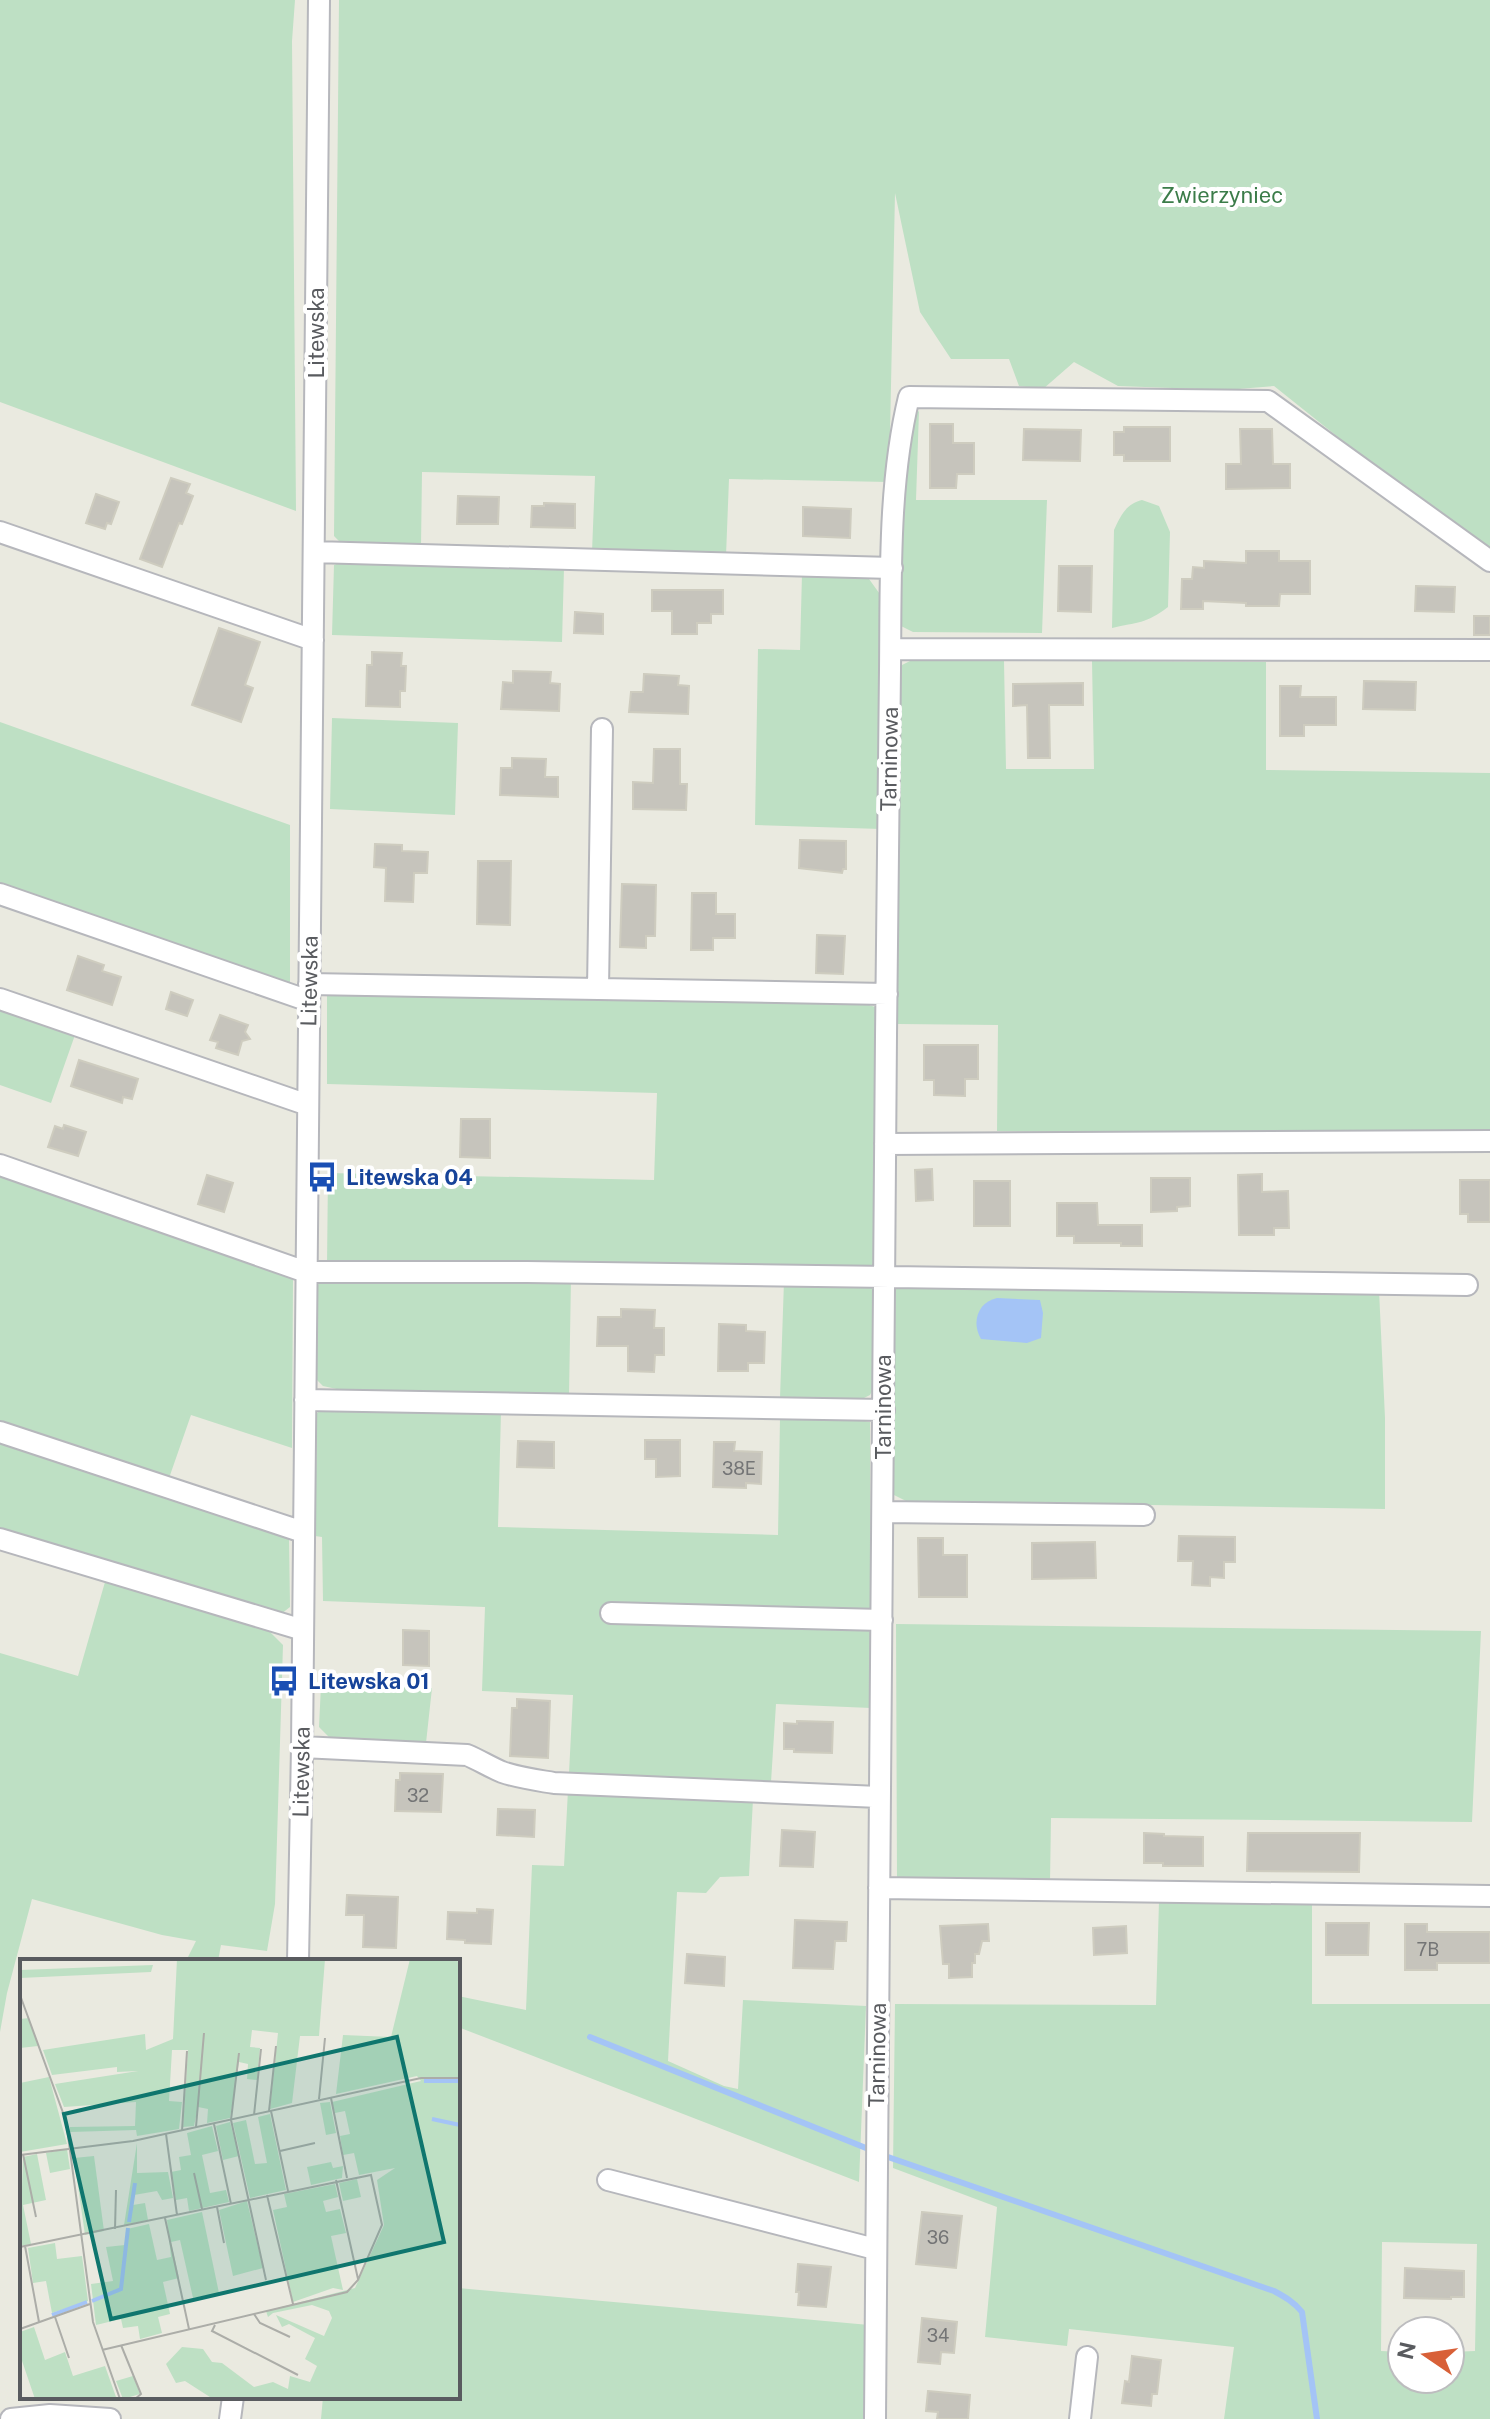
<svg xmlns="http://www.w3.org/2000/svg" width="1490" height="2419" font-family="'Public Sans',sans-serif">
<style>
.green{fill:#bee0c4;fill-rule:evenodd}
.water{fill:#a4c4f6}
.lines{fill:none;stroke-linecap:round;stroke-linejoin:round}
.stream{stroke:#a4c4f6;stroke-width:6}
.building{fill:#c6c4bc;stroke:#ceccbf;stroke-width:2}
.minor-casing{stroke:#b6b7bc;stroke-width:24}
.minor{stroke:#fff;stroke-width:20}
.labels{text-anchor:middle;stroke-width:8;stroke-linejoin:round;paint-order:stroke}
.number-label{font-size:18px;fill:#747576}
.park-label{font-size:22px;fill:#3b7c49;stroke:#fff}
.street-label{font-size:22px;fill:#595b5f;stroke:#fff}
.transit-label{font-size:22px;font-weight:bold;fill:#164399;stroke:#fff;text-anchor:start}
.inset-river{fill:none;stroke:#a4c4f6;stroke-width:4}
.inset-road{fill:none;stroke:#acada8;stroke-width:2}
.view{fill:#0f766e;fill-opacity:0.15;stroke:#0f766e;stroke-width:4}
.inset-edge{fill:none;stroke:#595b5f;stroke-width:4}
</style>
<rect width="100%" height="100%" fill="#eaeae0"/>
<!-- green -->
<path class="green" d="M0,0H295L292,41L296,511L0,402Z
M339,0H1490V554L1403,489L1274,386L1226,390L1118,386L1074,362L1043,389L1019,386L1009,359H951L920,312L895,193L889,482L729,479L726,556L592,552L595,476L422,472L421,547L344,546L334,536Z
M919,411L916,500H1047L1042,633L913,632L899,625L903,500L912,416Z
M1142,500L1159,506L1170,532L1168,607C1146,624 1137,622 1112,628L1114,530C1121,515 1126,504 1142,500Z
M344,561L564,568L562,642L332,635L334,565Z
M802,574L869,579L882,597L881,829L755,825L758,649L800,650Z
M916,658L1004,661L1006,769H1094L1092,661L1266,662V770L1490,773V1135L997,1131L998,1025L898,1024L894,1028L898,667Z
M332,718L458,723L455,815L330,809Z
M0,722L290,825V986L0,885Z
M327,994L869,1005L878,1008L877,1272L327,1265L328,1173L654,1180L657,1093L327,1084Z
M0,1009L75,1035L51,1103L0,1085Z
M0,1172L284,1271L293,1280L292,1448L191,1415L168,1481L0,1424Z
M571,1278L569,1395L341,1390L323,1386L317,1380V1286L321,1281Z
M784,1281L876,1283L875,1385L870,1395L860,1400L780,1398Z
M896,1284L1379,1290L1385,1418V1509L906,1501L890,1493V1291Z
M324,1408L501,1412L498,1527L778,1535L780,1418H848L870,1422L871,1708L776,1704L771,1782L569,1773L573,1695L482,1691L485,1607L323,1601L322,1537L315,1536L317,1413Z
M0,1442L289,1537L290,1607L281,1614L0,1529Z
M105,1582L267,1629L283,1645L275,1904L267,1951L221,1945L218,1961H186L196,1941L162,1935L32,1899L7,1993L0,2032V1653L78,1676Z
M896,1624L1481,1631L1472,1822L1051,1818L1050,1882L1312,1884V2004H1490V2419H1224L1234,2347L1069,2329L1067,2346L985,2337L997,2207L893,2168L895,2004L1156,2005L1159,1901L897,1878ZM1382,2242L1477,2244L1475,2351L1450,2352V2379H1402V2352L1381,2351Z
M321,1685L432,1688L426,1743L332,1740L319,1727Z
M568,1790L753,1799L749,1876L720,1877L706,1893L677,1892L668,2061L724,2086L738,2089L743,2000L866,2006L859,2182L458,2027V1996L526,2010L532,1865L564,1866Z
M458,2288L869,2325L865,2419H321L323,2397H458Z"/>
<!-- water -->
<path class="water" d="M997,1298L1040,1300L1043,1313L1041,1338L1027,1343L981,1339C971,1322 978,1302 997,1298Z"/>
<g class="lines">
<!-- stream -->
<path class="stream" d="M590,2037L866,2148
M888,2157L1274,2291C1285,2297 1294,2302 1302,2312L1317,2419"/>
</g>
<!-- building -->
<path class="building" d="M930,424H953V443H974V474H957L956,488H930Z
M1124,427H1170V461H1124V455H1114V432H1124Z
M1024,429L1081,430L1080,461L1023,460Z
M1240,429H1272L1273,464H1290V488L1226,489V464H1241Z
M171,478L190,484L186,493L193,496L182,524L179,523L162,567L140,559Z
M96,494L119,502L111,524L107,523L105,529L86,523Z
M458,496L499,497L498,524H457Z
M544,503L575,504V528L531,527L532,506H544Z
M803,507L851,509L850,538L803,536Z
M1246,551H1279V561H1310V594H1280L1279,606H1246V603L1203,601V609H1181L1182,579H1192L1193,567L1204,568V561L1246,563Z
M1059,566H1092L1091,612L1058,611Z
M1416,586L1455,587L1454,612L1415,611Z
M652,590H723V614H711V623H697V634H672V611H652Z
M575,612L603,614V634L574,633Z
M1474,616H1490V635H1474Z
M219,628L260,642L245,685L253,688L241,722L192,705Z
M372,652L402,653L401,666H406L405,691H400V707L366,706L367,665H372Z
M513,671L551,672L550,683L560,684L559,711L501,709L503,682L513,683Z
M644,674L679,676L678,685L689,686L688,714L629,712L631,692H643Z
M1364,681L1416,682L1415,710L1363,709Z
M1083,683V705H1049L1050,758H1028L1027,705L1013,706V684Z
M1280,686H1301L1300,697H1336V725H1304V736H1280Z
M654,749H680V784H687L686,810L633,809V782L653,783Z
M512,758L546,759L545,777H558V797L500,795L501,768H512Z
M800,840L846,841V869H843L842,873L799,868Z
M375,844L402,845V851L428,852L427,873H414L413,902L385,901L386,868L374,867Z
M478,861H511L510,925L477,924Z
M622,884L656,885L655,936H646V948L620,947Z
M692,893H716V914H735V938H713V950H691Z
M817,935L845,936L843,974L816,973Z
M78,956L104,965L102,971L121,977L112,1005L67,990Z
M171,992L193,1000L187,1016L166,1009Z
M220,1015L248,1025L245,1032L250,1039L242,1041L238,1055L216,1048L218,1042L210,1040Z
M924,1045H978V1079H965V1096L934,1095V1080H924Z
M79,1060L138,1079L132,1099L123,1097L122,1103L71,1086Z
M461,1119H490V1158L460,1157Z
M64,1125L86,1132L78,1156L48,1147L55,1126L63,1129Z
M932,1169L933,1200L916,1201L915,1170Z
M1262,1174V1192L1288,1191L1289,1228H1274V1235H1239L1238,1175Z
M207,1175L233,1183L224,1212L198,1204Z
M1151,1178H1190V1206L1177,1207V1211L1151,1212Z
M1460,1180H1490V1222H1468V1214H1460Z
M974,1181H1010V1226H974Z
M1057,1203H1097L1098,1225H1142V1246H1121V1243H1074V1236H1057Z
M621,1309L655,1310L654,1328H664V1355H655L654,1372L628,1371V1346H597L598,1317H621Z
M719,1324L746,1325V1331L765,1332L764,1363H748V1371H718Z
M645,1440H680V1476L656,1477V1459H645Z
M518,1441L554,1442V1468L517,1467Z
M714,1442H735L734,1451L762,1452L761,1484L746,1483V1488L713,1487Z
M1179,1536L1235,1537V1562H1224V1578L1210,1577V1586L1192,1585L1193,1561H1178Z
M918,1538H943V1555H967V1597H919Z
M1095,1542L1096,1578L1032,1579V1543Z
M403,1630L429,1631V1666L403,1665Z
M517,1699L550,1701L548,1758L510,1756L512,1708H517Z
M797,1721L833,1722L832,1753L794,1752V1749H784V1723L797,1724Z
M400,1773L443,1774L441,1812L395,1811L396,1780H400Z
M498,1809L535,1810L534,1837L497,1835Z
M782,1830L815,1832L813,1867L780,1866Z
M1144,1833L1164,1834V1836L1203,1837V1866H1163V1863H1144Z
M1248,1833H1360L1359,1872L1247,1871Z
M347,1895L398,1897L396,1948L363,1947L364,1915H346Z
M477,1909L493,1910L491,1944L465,1943V1940L447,1939L448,1912L477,1913Z
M795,1920L847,1922L846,1941H835L833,1969L793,1968Z
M1326,1923H1369L1368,1955H1326Z
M988,1924L989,1941H982L979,1954H975V1963H972V1977L949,1978V1964H943L940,1926Z
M1405,1924H1427V1932H1490V1963H1437V1970H1405Z
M1126,1926L1127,1953L1094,1955L1093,1928Z
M687,1954L725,1957L724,1986L685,1983Z
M922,2212L962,2216L956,2268L916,2264Z
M798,2264L831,2267L826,2307L798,2305L799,2292H796Z
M1405,2268L1464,2271V2297H1451V2299L1404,2298Z
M922,2318L957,2322L954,2353L941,2352L940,2364L918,2362Z
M1132,2356L1161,2360L1157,2394H1152L1151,2406L1122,2403L1125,2381L1129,2382Z
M928,2391L970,2395L968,2419H937L938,2412L926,2411Z"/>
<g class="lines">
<!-- minor casing -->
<g class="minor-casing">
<path id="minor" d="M0,532L313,640
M314,552L892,568
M891,649L1490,650
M0,894L309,1001
M309,984L887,994
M598,989L602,729
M0,999L308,1105
M885,1144L1490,1141
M0,1165L306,1272H527L1467,1285
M305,1400L884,1410
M0,1432L303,1532
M883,1512L1144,1515
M0,1539L303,1630
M611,1613L882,1620
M302,1747L467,1755C479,1760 490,1767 502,1772C519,1778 536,1780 554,1783L879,1797
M879,1888L1490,1896
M298,1961L302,1747L319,0
M608,2180L875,2249
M11,2419L50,2415L110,2419
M230,2419L233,2397
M875,2419C876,1958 881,1497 886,1036C888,914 889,792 890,670C891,581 888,483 909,397L1268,401L1490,561
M1080,2419L1087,2357"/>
</g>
<!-- minor -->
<use href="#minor" class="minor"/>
</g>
<!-- icons -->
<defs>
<g id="bus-bare" transform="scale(2.4)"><path d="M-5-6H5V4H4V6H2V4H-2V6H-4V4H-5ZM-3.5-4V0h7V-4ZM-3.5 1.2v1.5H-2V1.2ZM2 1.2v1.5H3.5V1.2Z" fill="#1a4fb4" stroke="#fff" stroke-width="2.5" paint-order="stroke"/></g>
</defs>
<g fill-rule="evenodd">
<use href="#bus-bare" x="322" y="1177"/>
<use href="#bus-bare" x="284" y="1681"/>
</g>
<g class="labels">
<!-- number labels -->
<g class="number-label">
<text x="739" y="1475">38E</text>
<text x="418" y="1802">32</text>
<text x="1428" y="1956">7B</text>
<text x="938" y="2244">36</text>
<text x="938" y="2342">34</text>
</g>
<!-- park labels -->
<g class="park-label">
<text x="1222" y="203">Zwierzyniec</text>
</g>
<!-- street labels -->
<g class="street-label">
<text transform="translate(316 333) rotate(-90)" y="8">Litewska</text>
<text transform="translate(889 759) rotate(-89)" y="8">Tarninowa</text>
<text transform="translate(309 981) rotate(-89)" y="8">Litewska</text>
<text transform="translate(883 1407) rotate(-90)" y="8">Tarninowa</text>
<text transform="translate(301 1772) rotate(-89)" y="8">Litewska</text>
<text transform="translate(877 2055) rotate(-89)" y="8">Tarninowa</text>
</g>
<!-- transit labels -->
<g class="transit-label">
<text x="346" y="1185">Litewska 04</text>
<text x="308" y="1689">Litewska 01</text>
</g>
</g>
<!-- overview -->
<g transform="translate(20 1959)">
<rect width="440" height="440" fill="#eaeae0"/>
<path d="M157,0H305L299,77H280L272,144L250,150L258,74L232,71L230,88L240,89L237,121L227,120L228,105L219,103L210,159L187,164L188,150L178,148L174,167L163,168L168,91H152L149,142L162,143L159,170L117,177L116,171L50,173V168L115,167L116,143L44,148L35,125L118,112L97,113V108L32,116L23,91L125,75L126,91L153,80ZM390,0H436L440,6V440H193L165,422L156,424L146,405L162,388L183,390L192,403L202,404L234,428L253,423L268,430L270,417L290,423L297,407L285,400L295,379L269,365L262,368L256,356L304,377L312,359L309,352L292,346L253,354L248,358L246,352L335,329L364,266L357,221L375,209L339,216L334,194L323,196L320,177L330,175L325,152L315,154L312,143L401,122L397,117L316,135L323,76L371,78ZM133,6L131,13L0,19V11ZM9,59L18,87L0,89V60ZM29,118L47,185L0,193V124ZM310,143L316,174L306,176L300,144ZM250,155L266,231L230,239L213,164L226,161L235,205L247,204L238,158ZM210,163L219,197L203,201L196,167ZM192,167L198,192L182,196L190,234L206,231L209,243L169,252L167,239L156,241L151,213L161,211L159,198L171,196L167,174ZM117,184V214L148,213L153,239L142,241L137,232L114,236L113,246L125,244L128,261L104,266ZM47,190L50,210L30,214L26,194ZM17,195L26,241L3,246L11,285L0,287L3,198ZM74,197L84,272L65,276L54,199ZM311,203L313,209L323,207L322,219L291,226L287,208ZM337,220L341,238L323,242L319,224ZM315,225L318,238L303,242L306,253L320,250L326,274L311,277L323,331L313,329L273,343L253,251L267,248L264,235ZM227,242L243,309L213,317L199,251ZM182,253L199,334L173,339L160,281L151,283L159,319L143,323L150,355L138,358L142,374L120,380L118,367L103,369L101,360L76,366L71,325L93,322L86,288L105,286L107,270L129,265L137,301L151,298L147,261ZM35,284L37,300L62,297L68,342L32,354L26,322L13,324L8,289ZM14,368L25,401L45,393L53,417L85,407L96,438L15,440L0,396V373ZM113,417L120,435L103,440L96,422Z" fill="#bee0c4"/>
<path class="inset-river" d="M404,122H440M412,160L440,166M109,263L115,224M72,342L101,330L108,269M32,356L67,343"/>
<path class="inset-road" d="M0,36L46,162L73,363L100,440M219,94L211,161L246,321M311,139L327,219M299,140L305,79M249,152L256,87M251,152L268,232M234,156L241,90M194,165L211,245M176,168L184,74M162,172L167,92M146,175L157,256M260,192L295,184M3,195L16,258M0,196L113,182L401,119H440M174,214L182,250M316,221L338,320M247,236L273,345M197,248L204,284M145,259L169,370M95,270L96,231M5,287L19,363M0,288L351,216L362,266L338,321L327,333L82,391M234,355L240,364L270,378M35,358L49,399M195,366L192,372L278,416M0,370L70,345M101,386L121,435L115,440"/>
<path class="view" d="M377,78L424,283L91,360L44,155Z"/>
<rect width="440" height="440" class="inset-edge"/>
</g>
<!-- north arrow -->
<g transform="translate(1426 2355) rotate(283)"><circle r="38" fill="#ffffff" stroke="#bdbdbf" stroke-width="2"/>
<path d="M0-6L14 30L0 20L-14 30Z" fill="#d86038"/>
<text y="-12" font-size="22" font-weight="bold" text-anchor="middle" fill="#595b5f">N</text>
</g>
</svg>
